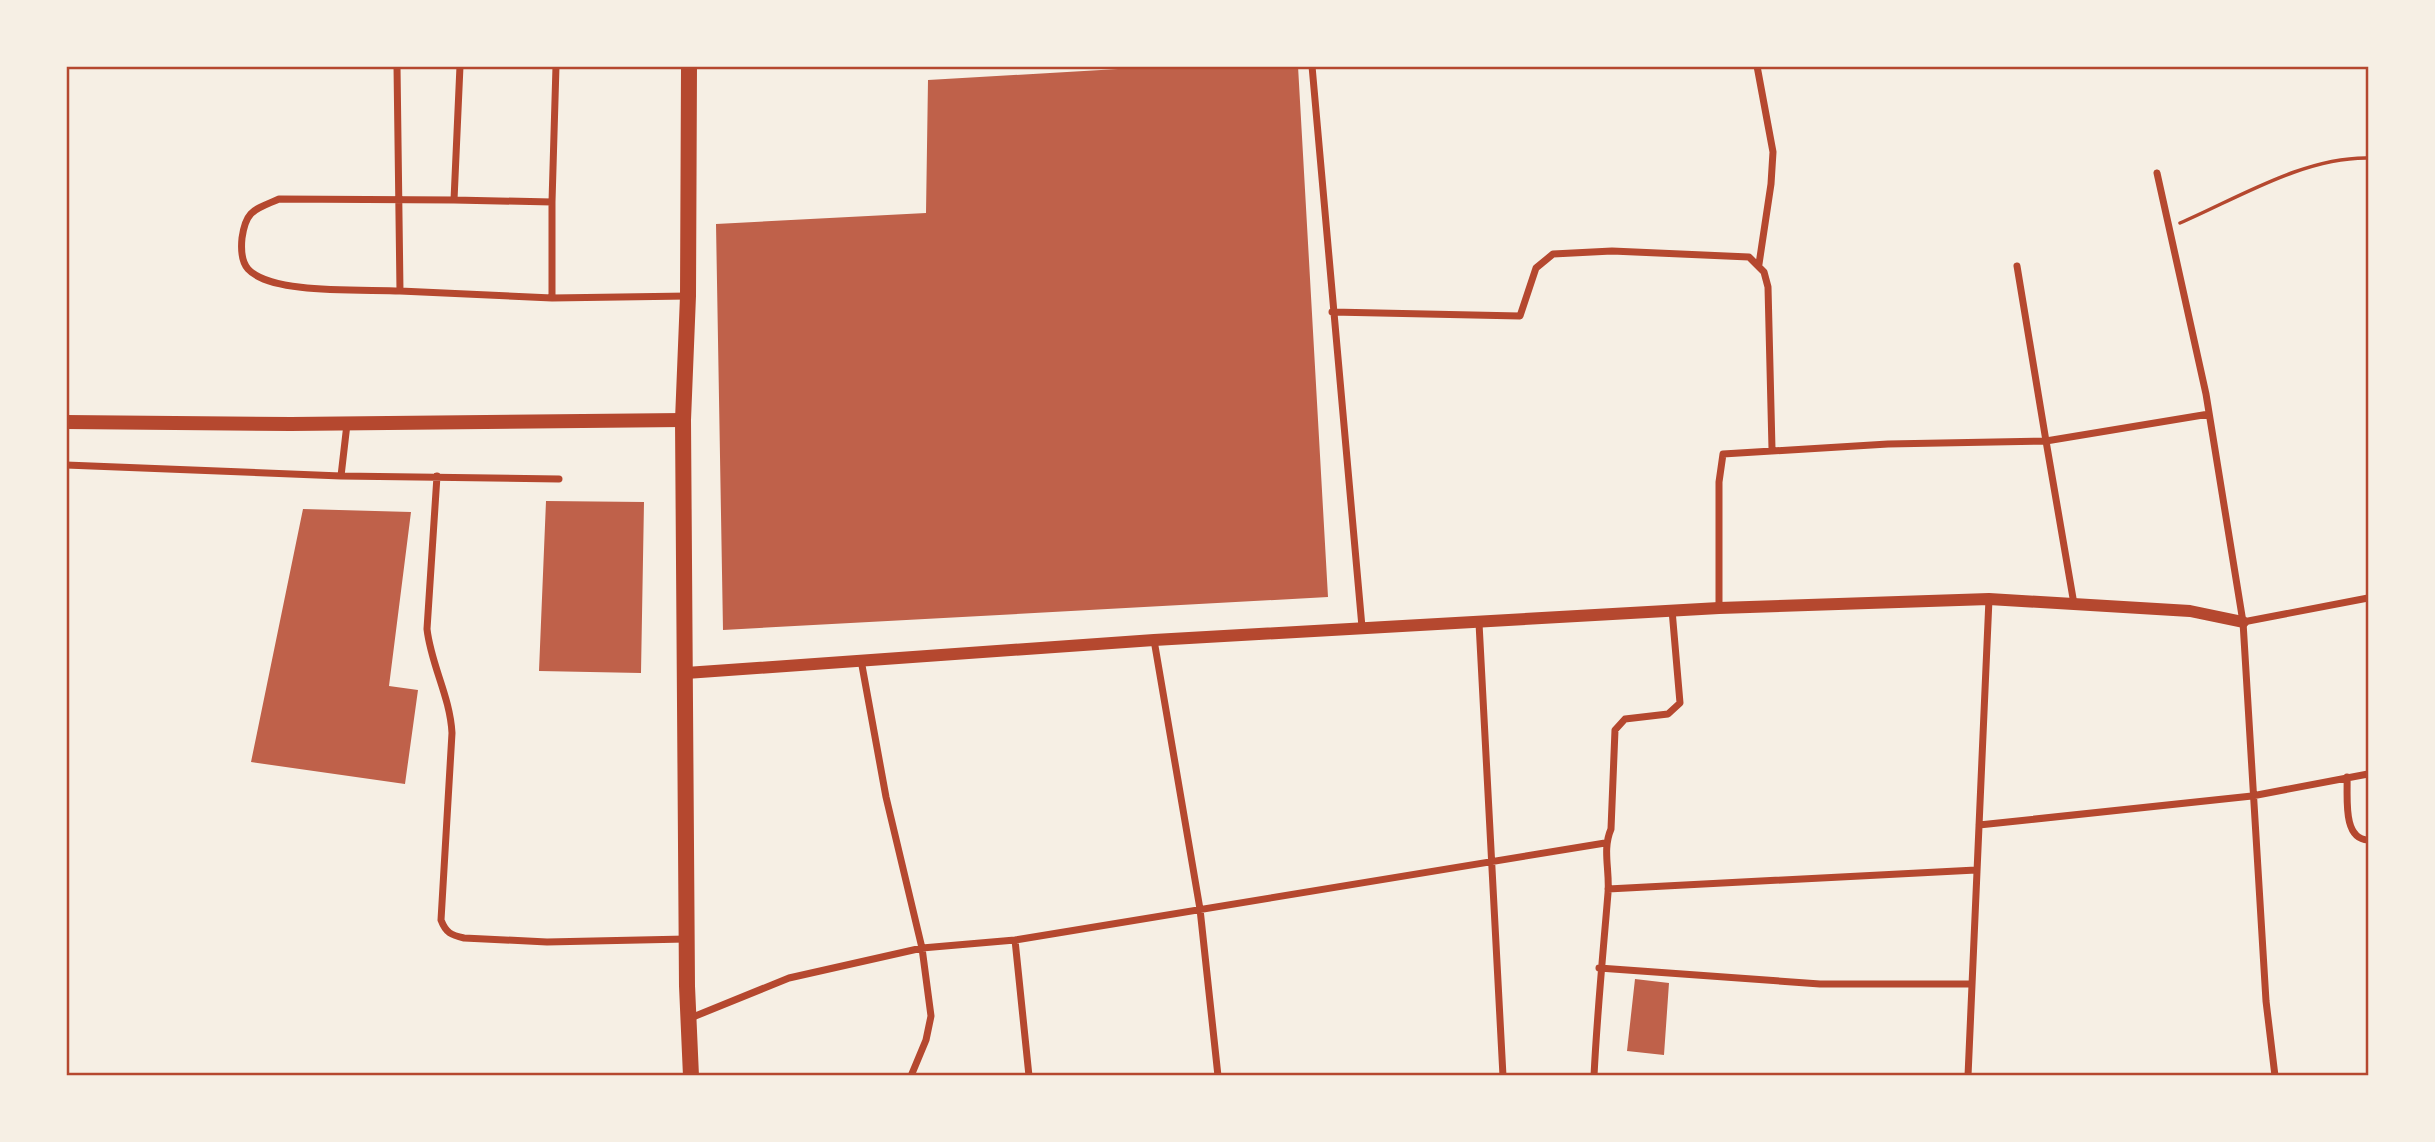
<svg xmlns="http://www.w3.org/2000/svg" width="2435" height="1142" font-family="Karla,sans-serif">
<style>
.building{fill:#bf614a}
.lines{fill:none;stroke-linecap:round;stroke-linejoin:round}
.path{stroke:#b5482f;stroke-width:3.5}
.minor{stroke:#b5482f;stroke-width:7}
.tertiary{stroke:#b5482f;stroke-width:12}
.secondary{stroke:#b5482f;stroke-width:14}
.primary{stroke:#b5482f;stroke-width:16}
.neatline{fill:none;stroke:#b5482f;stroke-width:2.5}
</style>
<rect width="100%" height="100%" fill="#f6efe4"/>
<!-- building -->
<path class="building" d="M1169,66H1298L1328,597L723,630L716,224L926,213L928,80Z
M546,501L644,502L641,673L539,671Z
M303,509L411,512L389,686L418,690L405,784L251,762Z
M1635,979L1669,983L1664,1055L1627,1051Z"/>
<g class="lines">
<!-- path -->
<path class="path" d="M2180,223C2238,198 2304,157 2368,158"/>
<!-- minor -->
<path class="minor" d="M397,66L400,291L552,298L688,296
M460,66L454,200L552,202L556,66
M1312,66L1362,627
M1757,66L1773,152L1771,184L1759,264
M2157,173L2206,394L2243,622L2266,1001L2275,1076
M552,202V298
M2017,266L2046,441L2209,414
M400,291C365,289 271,295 248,269C241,261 241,248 242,238C246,210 254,210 279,199L454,200
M1332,312L1520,316L1536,268L1553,254L1612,251L1749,257L1764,272L1768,287L1772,449
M66,465L341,476L559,479
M341,476L347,424
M437,476L427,629C431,665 450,696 452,733L441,920C446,933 451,935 464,938L547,942L686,939
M1719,608V482L1723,454L1888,444L2046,441L2074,604
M2243,622L2368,598
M1479,623L1503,1076
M1154,640L1200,909L1218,1076
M861,660L886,797L922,948L931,1016L926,1040L911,1076
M2347,777C2348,796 2342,839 2368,840
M1979,825L2252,796L2368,774
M1608,889L1976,870
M1015,940L1029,1076
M1599,968L1820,984H1970
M688,1019L789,978L922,948L1015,940L1605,843
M1594,1076C1597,1014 1603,954 1608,893C1610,870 1602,850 1611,829L1615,730L1625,719L1668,714L1680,703L1672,610
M1968,1076L1989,599"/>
<!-- tertiary -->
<path class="tertiary" d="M686,673L1154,640L1719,608L1989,599L2190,611L2243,622"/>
<!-- secondary -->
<path class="secondary" d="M66,422L291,424L683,420"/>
<!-- primary -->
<path class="primary" d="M689,66L688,296L683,420L687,986L691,1076"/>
</g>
<!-- border -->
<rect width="2435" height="1142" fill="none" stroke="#f6efe4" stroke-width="136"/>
<rect x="68" y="68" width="2299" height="1006" class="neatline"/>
</svg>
